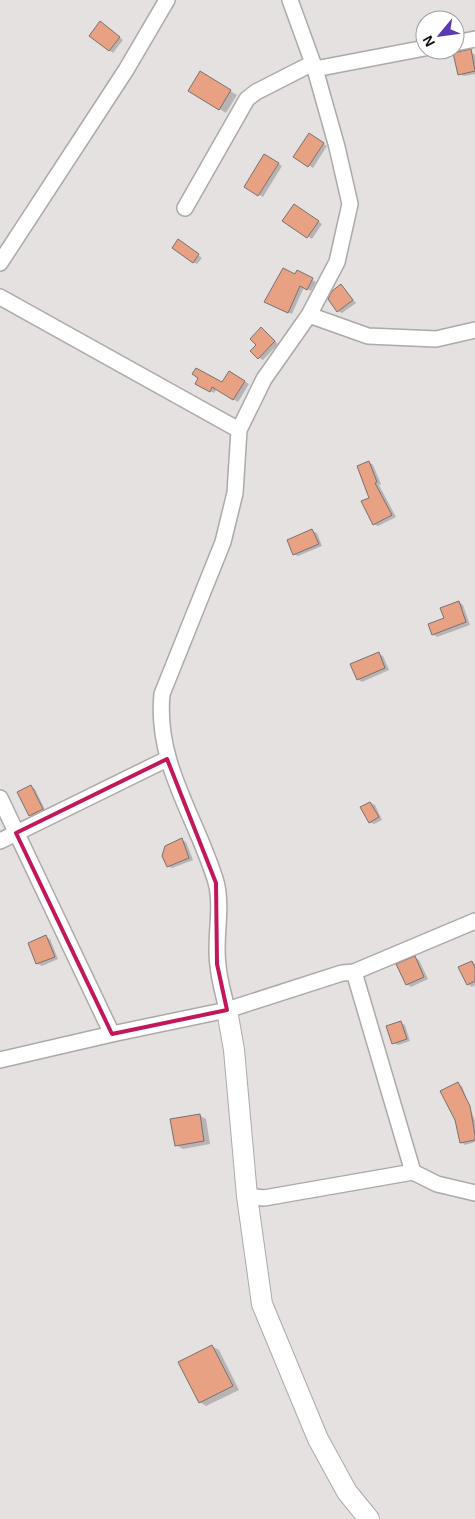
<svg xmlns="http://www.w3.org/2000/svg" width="475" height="1519" font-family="Helvetica,sans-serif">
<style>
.shadow{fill:#0003}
.building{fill:#e9a183;stroke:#757271}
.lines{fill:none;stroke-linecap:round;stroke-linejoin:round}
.street-casing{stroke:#ada9a8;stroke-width:18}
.secondary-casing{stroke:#ada9a8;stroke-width:22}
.street{stroke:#fff;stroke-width:15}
.secondary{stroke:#fff;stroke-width:20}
.marked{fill:none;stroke:#c2185b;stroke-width:4;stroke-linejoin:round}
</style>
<rect width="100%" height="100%" fill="#e5e1e0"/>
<!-- shadow -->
<path class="shadow" d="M104,25L123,40L113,53L109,50Z
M470,51L475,55V74L464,76L459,74Z
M200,73L237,95L226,113L190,91Z
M309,135L327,146L313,168L295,156Z
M265,155L282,166L263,197L245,187Z
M298,208L322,224L312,239L284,221Z
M182,243L202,258L197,264L193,262Z
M298,272L316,282L311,291L304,287L292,314L270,304Z
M341,286L356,303L342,313L338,311Z
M265,331L278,344L263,360L259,358L258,344Z
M230,372L249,384L238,402L217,389L214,393L197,383L223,384Z
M369,462L373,465L381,484L379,485L396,517L378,526L374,524L370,498Z
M312,531L317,533L322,546L298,556L294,554Z
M459,602L463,605L470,625L437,637L433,634Z
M379,654L383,656L389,670L362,682L358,679Z
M31,787L35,789L46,812L34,818L30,815Z
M370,803L375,805L382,820L374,824L369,822Z
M182,840L186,842L193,860L172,868L168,866Z
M46,937L50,939L58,959L42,966L38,964L30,943Z
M415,958L419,960L428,979L411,987L407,984Z
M472,962L475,964V985L472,987L468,984Z
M401,1023L405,1025L410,1041L398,1045L394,1043Z
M458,1084L462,1086L475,1121V1142L465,1145L461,1142Z
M199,1115L206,1119L210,1144L183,1149L176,1145Z
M212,1346L219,1350L239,1390L206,1406L200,1402Z"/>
<!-- building -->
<path class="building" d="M100,21L120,37L109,51L89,36Z
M471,49L475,71L458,75L453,53Z
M200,71L231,90L219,110L188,91Z
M309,133L324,143L308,167L293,157Z
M264,154L279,163L258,196L244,187Z
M294,204L319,221L307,238L282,221Z
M178,239L199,254L193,263L172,248Z
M283,268L295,274L297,270L313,278L307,290L300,286L288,313L264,302Z
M341,284L353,300L337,312L328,299L332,291Z
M261,327L275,341L258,359L250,351L256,345L250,339Z
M196,368L222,382L229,371L245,381L233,400L212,387L210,392L195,384L198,378L192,374Z
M369,461L377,482L375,483L392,515L373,525L361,501L369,498L357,466Z
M312,529L319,544L293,555L287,540Z
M459,601L466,622L432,635L428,624L444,618L440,608Z
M379,652L385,668L357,680L350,664Z
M31,785L43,809L29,816L17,792Z
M370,802L379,817L369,823L360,807Z
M182,838L189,858L167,867L162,856L165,846Z
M46,935L55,957L36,964L28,943Z
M415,956L424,977L406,985L396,964Z
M472,961L475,968V981L467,985L458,967Z
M401,1021L407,1039L392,1044L386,1026Z
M458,1082L470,1106L475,1135V1140L460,1143L455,1120L440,1091Z
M200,1114L204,1141L175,1146L170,1119Z
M212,1345L233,1386L199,1403L178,1362Z"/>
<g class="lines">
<!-- street casing -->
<g class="street-casing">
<path id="street" d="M290,0L315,69L337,147L350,204L337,262L309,315L264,379L239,430L235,493L223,542L162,694C155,764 197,818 216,882C223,909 214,938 218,965C219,980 224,995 227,1010L342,973L354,972L475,921
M455,43L475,39
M315,69L425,48
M185,208L247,99L256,92L313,63
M0,263L126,70L167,0
M0,297L239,430
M309,315L368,336L436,339L475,330
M0,798L112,1034
M0,841L167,759
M354,972L413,1172
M0,1060L112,1034L227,1010
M247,1196L264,1198L413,1172L437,1184L475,1193"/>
</g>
<!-- secondary casing -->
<g class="secondary-casing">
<path id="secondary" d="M227,1010L234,1050L247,1196L262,1304L318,1439L347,1492L369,1519"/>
</g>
<!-- street -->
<use href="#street" class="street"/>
<!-- secondary -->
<use href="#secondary" class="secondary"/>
</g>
<!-- marked area -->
<path class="marked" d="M167,759L216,883L217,964L227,1010L112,1034L16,833Z"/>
<!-- north arrow -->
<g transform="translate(440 35) rotate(241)"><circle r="24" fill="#ffffff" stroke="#9f9f9f"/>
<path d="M0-4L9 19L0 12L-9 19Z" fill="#593ab2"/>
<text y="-8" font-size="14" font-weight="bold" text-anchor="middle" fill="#0f0e0e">N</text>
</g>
</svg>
